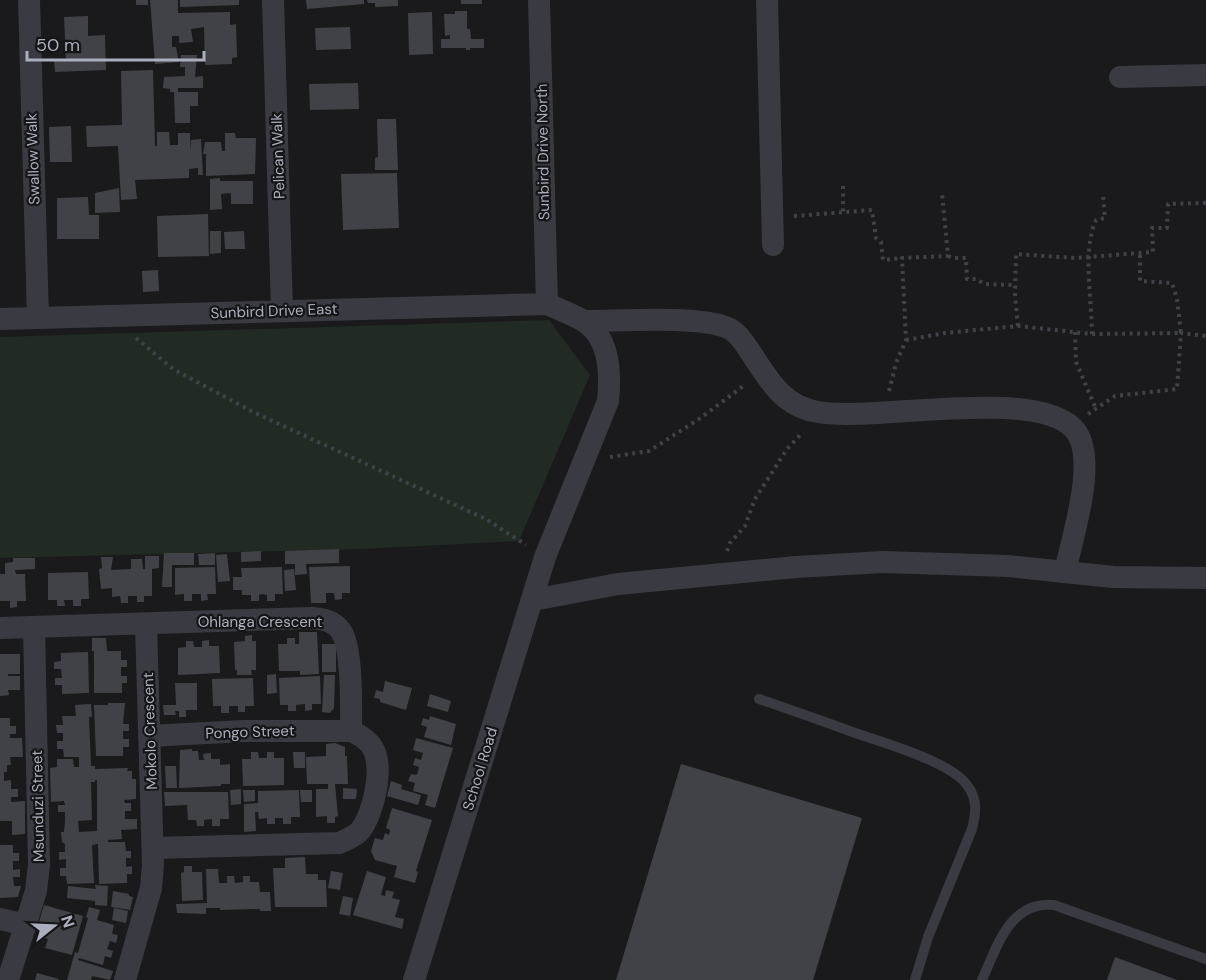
<svg xmlns="http://www.w3.org/2000/svg" width="1206" height="980" font-family="'DM Sans',sans-serif">
<style>
.green{fill:#212b23}
.building{fill:#414247;fill-rule:evenodd}
.lines{fill:none;stroke-linecap:round;stroke-linejoin:round}
.path{stroke:#404249;stroke-width:4;stroke-dasharray:3 4.5;stroke-linecap:butt}
.service{stroke:#3a3b42;stroke-width:10}
.minor{stroke:#3a3b42;stroke-width:22}
.labels{text-anchor:middle;stroke-width:4.5;stroke-linejoin:round;paint-order:stroke}
.street-label{font-size:15px;fill:#abaebd;stroke:#151517}
</style>
<rect width="100%" height="100%" fill="#1a1a1c"/>
<!-- green -->
<path class="green" d="M549,320L590,375L519,541L361,549L0,558V337Z"/>
<!-- building -->
<path class="building" d="M136,0H148V5H136Z
M150,0H178V13L230,12V25L236,24L237,57L232,58V64L205,65L204,27L191,29L193,42L179,43V36H172V47H176L179,62L155,64Z
M180,0H239V5L180,7Z
M306,0H364V4L307,9Z
M367,0H398V6L375,7V3H368Z
M461,0H482V4H461Z
M455,11H467V29H470L471,39H484V48H470V50H466V48H441V39H450V35L445,36L444,14H455Z
M432,12L433,54L409,55L408,13Z
M88,16V36L105,35L106,70L55,72L54,60H66L64,17Z
M350,27L351,49L316,50L315,28Z
M181,55H197L195,77L203,76V88H178V92H198V106H190V123H175L174,92H170V89L163,88L164,77L185,76V67H180Z
M153,70L155,146H157V132H169L170,145H178V133H190V151L191,140L201,139L203,175H198V168L189,169V178L135,180L137,199L121,200L118,146L87,147L86,126L122,125L121,71Z
M358,83L359,109L310,110L309,84Z
M377,119H396L398,170H375V158L378,157Z
M71,126L72,162H50L49,127Z
M225,133H235L236,138H256L255,174L206,176V154H203L205,142H221L222,151H225Z
M397,173L399,228L343,230L341,174Z
M220,178V181H253V204H231V193L221,194L222,209L210,210V179Z
M119,188L120,212L95,213V193Z
M88,197L89,215H99V239H57V198Z
M208,214L209,256L158,257L157,216Z
M210,231H221V253L210,254Z
M244,231L245,249H225L224,232Z
M158,270L159,291L143,292L142,271Z
M339,549V563L306,564L307,574L295,575V564H285V551Z
M261,551V561L241,562V552Z
M164,553H194V565H172V587H162Z
M215,553V565H199L198,554Z
M227,554L230,581L218,582L216,555Z
M145,556H159V568L152,569V596H144V602H137V596H128V603H121L120,596L112,597V588L101,589L99,569L102,568L101,557H113L111,570L131,569V559H142L143,569H145Z
M13,558H35V569L15,570L16,574H25L26,601H17V607L10,608V601H0V574H5V563L13,562Z
M350,566V593H342V599L335,600L334,593H326V603H311L309,567Z
M215,567L216,594H207L208,600L201,601V594H192V601H184V594L175,595V568Z
M282,567L283,594H275V601H267V595L262,594L259,595V601H251V595H242V590H233V577H242L241,568Z
M294,569L296,590L285,591L284,570Z
M88,572L89,599H81V606H73V600H64L65,606H57V600H48V573Z
M299,632H317L319,674L300,675V671H279L278,644H287V638H295V644H299Z
M252,635V641H256V670H251L252,675H237V670H235L234,642L245,641V636Z
M92,638H106L107,651H121V660H127V667H121V676H127V683H122V693H94V651H92Z
M209,640V646H219L220,673L178,675V648L186,647V641H193L194,647H202V641Z
M322,644H336V672H322Z
M88,652L89,693L62,694V685H55V678H62L61,669H54V662L61,661V653Z
M0,654H20V674H8V676H20V690H8L9,695L0,696Z
M276,674L277,693L267,694V675Z
M324,675H335L334,708L330,713L322,712Z
M320,676L321,704H312V710L305,711V704L296,705V711H288V705H280L279,678Z
M253,678L254,706H245V712H238V706H229V713H221V706H213L212,679Z
M385,681L412,688L406,710L380,702V699L374,698L376,690L383,692Z
M175,683H197V710H186V717H179V711H175L176,715H164L163,705H176Z
M430,694L451,701L448,712L427,706Z
M108,703H125L123,724H129V731H123V739H129V747H123V756H96L94,705H108Z
M91,704L92,717H89L91,766H95V769L128,768L127,771H132V779H136V799L124,800L125,803H131V811H125V819H137V829L121,830L122,839L108,840V842H125L126,851H131V858H126V867L132,866V874H127V883L99,884L98,844L92,845L94,883L67,884L66,876H60V868H66V859L59,860V852H65V844L62,842L61,832H64L65,821V812H58V805H65L64,801L51,802L50,768L57,767V759H73L74,767H79V757H64L63,749H57V741H63V733H57L56,725H63L62,716H76L75,705ZM95,780H97V831L79,832L78,821L92,820L91,782H95Z
M430,716L456,724L451,745L424,737L427,727L421,725L423,718L429,720Z
M0,718H10V726H16V734H10V738H22L23,757H10L11,765H7V772H4V781L11,780V789H18V797H11V802L25,801V834L12,835V821H0Z
M416,738L453,748L435,808L425,805L428,795L413,791L415,783L408,781L411,774L417,775L419,767L413,765L415,758L421,760L423,753L413,750Z
M335,743L345,747V756H347L348,784H335L338,816L335,817V823H327V816L316,817V789H328V784H307L306,757L326,756V744Z
M192,749V751H198L199,760H204L203,754L211,753V759H220V765L230,764V784H221V786L179,788L180,750Z
M251,752H258L259,758H267V752H274V758H284V785L243,786L242,759H251Z
M293,752H305V768H294Z
M681,764L862,818L813,980H616Z
M165,766H176L177,788H166Z
M391,781L402,785L401,789L421,795L418,805L387,796Z
M343,788L357,789L356,799H343Z
M241,789V804L231,805L230,790Z
M243,790H255V801L244,802Z
M299,790L300,817H291V824H283V818H275V824H267V818L259,819L258,812H255L256,831L244,832V804L258,803V791Z
M300,790H312V802H301Z
M164,792H228L229,819H220V826H212V819L204,820V826H197L196,820H188L187,805L165,806Z
M392,808L432,820L416,871L418,872L415,883L394,877L397,866L375,860L371,851L375,838L383,840L385,833L389,835L390,830L386,828Z
M0,845H13V853H19V861H13V870L20,869V877H13L14,886H21L18,897L0,898Z
M305,857L306,874H318V880H326L327,907H275L273,868H285V858Z
M184,866H192V872H202L203,900L182,901L181,873L184,872Z
M206,869H218L219,883H227V876H234L235,883L243,882V876H250V882H259L260,892H270L271,911H260V909L220,910V908H206V914L177,913L176,904L207,903Z
M331,871L343,873L340,890L328,888Z
M367,871L386,877L381,895L385,896L386,890L394,892L392,898L400,900L395,917L404,919L402,929L353,915Z
M95,885L108,886L107,906L95,905V901L67,898L68,886L96,889Z
M113,891L129,894V896L133,897L130,910L111,907Z
M343,896L353,898L350,916L339,914Z
M44,905L83,916L72,955L45,948L48,939L42,937L44,930L50,932L51,929L38,925Z
M89,907L100,910L97,920L114,925L112,934L118,935L116,943L110,941L107,949L113,951L111,958L105,956L103,965L79,958L78,960L113,971L110,980L92,976L91,980H67L75,952L78,953L88,918L86,917Z
M114,908L128,911L126,923L112,920Z
M1115,957L1177,980H1107Z
M37,973L59,979L58,980H35Z"/>
<g class="lines">
<!-- path -->
<path class="path" d="M843,186V212
M794,216L872,210L876,238L881,242L883,260L902,258
M948,256L953,258H966L967,279H977L984,284L1015,285
M1018,326L1015,296L1016,254L1075,258L1153,252L1152,228H1167L1168,204L1206,203
M1075,332L1076,362L1096,409
M1092,334C1092,301 1082,250 1096,220L1105,218L1103,194
M136,338L173,369L253,412L486,519L526,545
M906,340L945,333L1018,326L1092,334L1181,333L1177,299L1172,283L1140,281V253
M889,391L896,363L906,340L902,258L948,256L942,193
M1088,414L1115,396L1177,389L1181,333L1206,336
M610,457L649,451L699,419L746,384
M727,551L730,543L745,526L755,499L787,449L803,432"/>
<!-- service -->
<path class="service" d="M759,699C791,710 823,721 855,733C882,742 951,762 967,785C978,799 976,813 972,829L928,937L915,980
M982,980C997,947 1010,900 1054,905L1206,959"/>
<!-- minor -->
<path class="minor" d="M29,0L38,318
M273,0L282,311
M539,0L547,304
M767,0L773,245
M1120,77L1206,75
M0,319L547,304C559,309 571,314 582,320C610,336 611,373 608,401L545,557L414,980
M1065,572L1113,577L1206,578
M533,600L618,584L796,567L883,562L1008,566L1065,572C1072,537 1100,455 1073,428C1032,387 875,422 818,412C780,406 767,376 747,347C742,340 737,332 728,328C700,315 618,321 584,321
M0,628L312,618C324,619 334,621 341,631C353,649 351,708 351,731C358,734 365,738 370,744C386,762 374,815 359,832C353,837 346,840 339,843L154,848
M149,736L244,731H351
M0,919L26,925
M8,980L36,891L39,865L34,627
M125,980L151,888L153,865L146,624"/>
</g>
<g class="labels">
<!-- street labels -->
<g class="street-label">
<text transform="translate(543 152) rotate(-91)" y="5">Sunbird Drive North</text>
<text transform="translate(278 156) rotate(-92)" y="5">Pelican Walk</text>
<text transform="translate(33 159) rotate(-92)" y="5">Swallow Walk</text>
<text transform="translate(274 311) rotate(-2)" y="5">Sunbird Drive East</text>
<text x="260" y="627">Ohlanga Crescent</text>
<text transform="translate(150 731) rotate(-92)" y="5">Mokolo Crescent</text>
<text transform="translate(250 732) rotate(-2)" y="5">Pongo Street</text>
<text transform="translate(480 769) rotate(-73)" y="5">School Road</text>
<text transform="translate(38 806) rotate(-91)" y="5">Msunduzi Street</text>
</g>
</g>
<!-- north arrow -->
<g transform="translate(54 926) rotate(72)" stroke="#151517" stroke-width="4.5" paint-order="stroke">
<path d="M0-4.5L10 22L0 15L-10 22Z" fill="#abaebd"/>
<text y="-9" font-size="16" font-weight="bold" text-anchor="middle" fill="#abaebd">N</text>
</g>
<!-- scale -->
<path d="M27 51v9h177v-9" fill="none" stroke="#abaebd" stroke-width="3"/>
<text x="36" y="51" font-size="18" fill="#abaebd" stroke="#151517" stroke-width="4.5" paint-order="stroke">50 m</text>
</svg>
